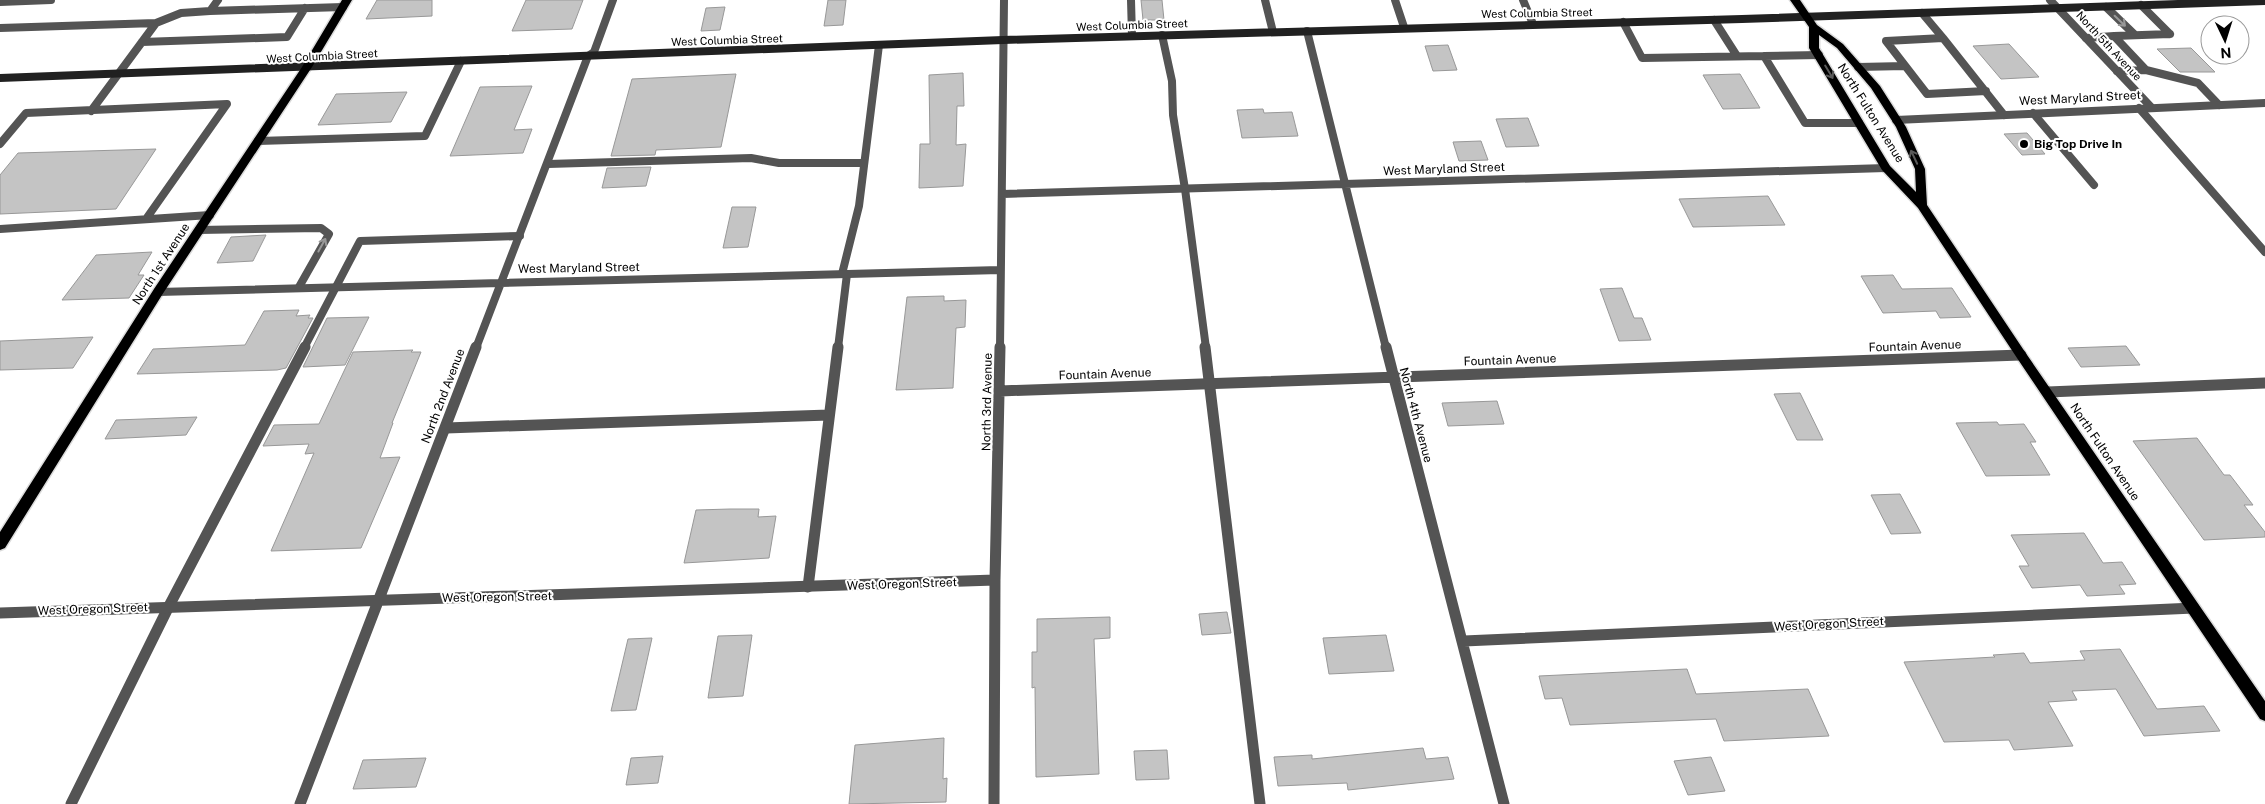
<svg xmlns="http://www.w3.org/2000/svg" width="2265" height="804" font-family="'Public Sans',sans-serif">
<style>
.building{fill:#c4c4c4;stroke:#989898}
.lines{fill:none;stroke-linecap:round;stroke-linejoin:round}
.primary-casing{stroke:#dbdbdb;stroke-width:3}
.lane-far1{stroke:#545454;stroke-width:8}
.lane{stroke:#545454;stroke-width:11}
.street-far1{stroke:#545454;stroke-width:8}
.street{stroke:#545454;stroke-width:11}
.secondary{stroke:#212121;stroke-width:8}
.primary{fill:#000;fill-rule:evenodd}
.oneway{stroke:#989898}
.oneway2{stroke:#595959}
.poi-dot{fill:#000;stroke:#fff;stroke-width:2}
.labels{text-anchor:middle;stroke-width:4;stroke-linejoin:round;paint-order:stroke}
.far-street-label{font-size:11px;fill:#000;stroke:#fff}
.street-label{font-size:12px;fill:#000;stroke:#fff}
.poi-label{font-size:12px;font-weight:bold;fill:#000;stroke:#fff;text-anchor:start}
</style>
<rect width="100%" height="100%" fill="#fff"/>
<!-- building -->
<path class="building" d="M377,0H432V16L366,19Z
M526,0H583L572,29L512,31Z
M828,0H846L843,25L824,26Z
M1141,0H1162L1164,20H1143Z
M725,7L720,30L701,31L706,8Z
M2009,44L2039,77L2001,79L1973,46Z
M1448,45L1457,70L1433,71L1425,46Z
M2191,48L2215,72H2180L2157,49Z
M963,73L964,106H957L956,145L966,144L963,186L919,188L920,144H930L929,75Z
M736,74L721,147L656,150L655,155L611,156L632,79Z
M1740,74L1760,108L1723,109L1703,75Z
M532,86L514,130L532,129L523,153L450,156L480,87Z
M407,92L391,122L318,125L336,94Z
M1263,109L1264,113L1292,112L1298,136L1242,138L1237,110Z
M1528,118L1539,146L1506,147L1496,119Z
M2027,133L2045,154L2022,155L2004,134Z
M1481,141L1488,160L1459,161L1453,142Z
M156,149L116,209L0,214V175L18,153Z
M651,167L646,186L602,188L607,168Z
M1768,196L1785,225L1693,227L1679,199Z
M732,207H756L748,247L723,248Z
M266,235L253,261L217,263L231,237Z
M152,252L138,275H144L129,298L62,300L96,255Z
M1893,275L1902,289L1952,288L1971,317L1940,318L1936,311L1883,313L1861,276Z
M1622,288L1634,318H1642L1651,340L1619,341L1600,289Z
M944,296V301L966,300L965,327L956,328L953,388L896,390L907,297Z
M299,310L296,316L310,315L308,318H313L286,368L277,370L137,374L153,349L245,345L264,311Z
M369,317L345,365L303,367L327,318Z
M93,337L73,368L0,370V341Z
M2126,346L2140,365L2081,367L2068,348Z
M413,350L411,352H421L392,423H393L380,458L400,457L361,548L271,551L314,453L305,454L309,444L263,446L274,425L319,424L353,352Z
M1800,393L1823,440H1797L1774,394Z
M1497,401L1504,424L1448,426L1442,403Z
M197,417L186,435L105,439L116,420Z
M1997,422L1999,425L2024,424L2036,442H2030L2050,475L1986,476L1956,423Z
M2197,438L2224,475H2230L2253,505H2244L2265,532V537L2204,540L2133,441Z
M1900,494L1921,533L1891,534L1871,495Z
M730,509H759L758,517L776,516L769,558L684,563L696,510Z
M2084,533L2103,563L2122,562L2136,584L2119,585L2125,594L2087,596L2080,585L2032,588L2019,566H2029L2011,535Z
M1227,612L1231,633L1202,635L1199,614Z
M1110,617V638L1094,639L1099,774L1036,777L1035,687L1032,688V652H1037V619Z
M752,635L743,696L708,698L718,636Z
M1386,635L1394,671L1329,674L1323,638Z
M652,638L636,710L611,711L628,639Z
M2120,649L2157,709L2204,706L2220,731L2144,736L2116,689L2072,691L2077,700L2048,702L2073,746L2014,750L2009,740L1944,742L1904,662L1995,657L1993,655L2024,653L2030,663L2085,660L2080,651Z
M1687,669L1696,694L1808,689L1829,736L1724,741L1716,719L1570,725L1562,698L1545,699L1539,676Z
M944,738L943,779L947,778L946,802L849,804L855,745Z
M1423,748L1426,759L1448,757L1454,779L1348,790L1347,783L1278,786L1274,757L1312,755V759Z
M1167,750L1169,779L1136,780L1134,751Z
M663,756L658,783L626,785L631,758Z
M1711,757L1725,791L1688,795L1674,761Z
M426,758L416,787L353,789L363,760Z"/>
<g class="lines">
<!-- primary casing -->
<g class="primary-casing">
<path id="primary" d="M342,0H352L312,67L162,295L5,548L0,550V532L154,289L302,67Z
M1790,0H1800L1817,25L1843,44L1880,86L1906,127L1925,169L1927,205L2025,352L2265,701V721L2260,719L2017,358L1918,208L1882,170L1809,48V27ZM1819,35L1837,48L1871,88L1896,127L1915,169L1916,192L1890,166L1819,48Z"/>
</g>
<!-- lane-far1 -->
<path class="lane-far1" d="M218,0L210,11L343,7
M1131,0L1132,36
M1265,0L1273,32
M1523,0L1533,24
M0,2L51,0
M2141,5L2170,34
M2106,7L2135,35
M1922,13L1943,38L1886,41L1927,94L1986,91
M1714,20L1737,56
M1623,22L1642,58L1764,56L1805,123H1859
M156,23L181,13L210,11
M0,28L156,23L91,111
M2170,34L2114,36L2146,70L2198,83L2219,105
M1162,35L1172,81L1173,115L1185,189L1206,348
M1943,38L2004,115
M2086,38L2114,36
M142,42L287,37L305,8
M1764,56L1819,55
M1858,67L1905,66
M2117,71L2146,70
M2139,108L2265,252
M2033,113L2094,185
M258,141L425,136L461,61
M0,144L26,113L227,104L146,219
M548,164L751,158L779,163H864
M0,229L210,215
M199,230L321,228L329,234L299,287
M842,274L859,206L879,45
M304,348L360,241L520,236
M838,348L847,274"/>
<!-- lane -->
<path class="lane" d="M1205,347L1260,804
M446,428L829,415
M808,587L838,347
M71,804L169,606L305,347"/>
<!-- street-far1 -->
<path class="street-far1" d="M1395,0L1404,27
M2050,0L2152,108
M1307,31L1386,348
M1896,120L2265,103
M1003,194L1886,168
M158,292L1000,270
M476,348L588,56L594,52L613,0
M1000,348L1004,0"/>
<!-- street -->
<path class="street" d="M1386,347L1504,804
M1000,391L2021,355
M2048,392L2265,383
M0,613L995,580
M1464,641L2194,608
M300,804L476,347
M994,804L995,580L1000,347"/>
<!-- secondary -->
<path class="secondary" d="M0,78L1003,40L1742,19L2265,1"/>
<!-- primary -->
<use href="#primary" class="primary"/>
</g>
<!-- one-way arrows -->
<defs><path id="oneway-shaft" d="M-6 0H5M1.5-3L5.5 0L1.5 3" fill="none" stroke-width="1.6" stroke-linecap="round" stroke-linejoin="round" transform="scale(1.25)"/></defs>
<g class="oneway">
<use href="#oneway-shaft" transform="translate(2120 21) rotate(44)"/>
<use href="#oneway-shaft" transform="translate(322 245) rotate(-61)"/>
</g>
<g class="oneway2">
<use href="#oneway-shaft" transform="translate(1829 72) rotate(59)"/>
<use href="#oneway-shaft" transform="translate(1914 157) rotate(-115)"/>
</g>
<!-- markers -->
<circle class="poi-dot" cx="2024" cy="144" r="5"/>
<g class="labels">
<!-- far-street labels -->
<g class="far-street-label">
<text transform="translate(1537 13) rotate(-1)" y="4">West Columbia Street</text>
<text transform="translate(1132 25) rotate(-2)" y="4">West Columbia Street</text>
<text transform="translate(727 40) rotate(-2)" y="4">West Columbia Street</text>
<text transform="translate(2109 46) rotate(47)" y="4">North 5th Avenue</text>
<text transform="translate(322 56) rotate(-3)" y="4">West Columbia Street</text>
</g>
<!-- street labels -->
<g class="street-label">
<text transform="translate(2080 98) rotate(-3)" y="4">West Maryland Street</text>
<text transform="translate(1871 113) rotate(58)" y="4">North Fulton Avenue</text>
<text transform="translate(1444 169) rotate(-2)" y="4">West Maryland Street</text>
<text transform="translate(161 264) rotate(-57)" y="4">North 1st Avenue</text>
<text transform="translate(579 268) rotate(-1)" y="4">West Maryland Street</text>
<text transform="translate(1915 346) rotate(-2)" y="4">Fountain Avenue</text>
<text transform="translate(1510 360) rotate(-2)" y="4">Fountain Avenue</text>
<text transform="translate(1105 374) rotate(-2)" y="4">Fountain Avenue</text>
<text transform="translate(443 396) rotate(-69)" y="4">North 2nd Avenue</text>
<text transform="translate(987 402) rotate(-89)" y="4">North 3rd Avenue</text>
<text transform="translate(1416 415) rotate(75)" y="4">North 4th Avenue</text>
<text transform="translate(2105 452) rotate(56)" y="4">North Fulton Avenue</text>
<text transform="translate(902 584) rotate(-2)" y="4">West Oregon Street</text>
<text transform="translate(497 597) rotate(-1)" y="4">West Oregon Street</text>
<text transform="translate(93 609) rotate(-2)" y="4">West Oregon Street</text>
<text transform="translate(1829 624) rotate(-3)" y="4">West Oregon Street</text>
</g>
<!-- poi labels -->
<g class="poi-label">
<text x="2034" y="148">Big Top Drive In</text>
</g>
</g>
<!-- north arrow -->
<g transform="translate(2225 40) rotate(176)"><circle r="24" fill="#ffffff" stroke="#999999"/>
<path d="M0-4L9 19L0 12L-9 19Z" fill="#000000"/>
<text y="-8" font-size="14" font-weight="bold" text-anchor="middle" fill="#000000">N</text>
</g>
</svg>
